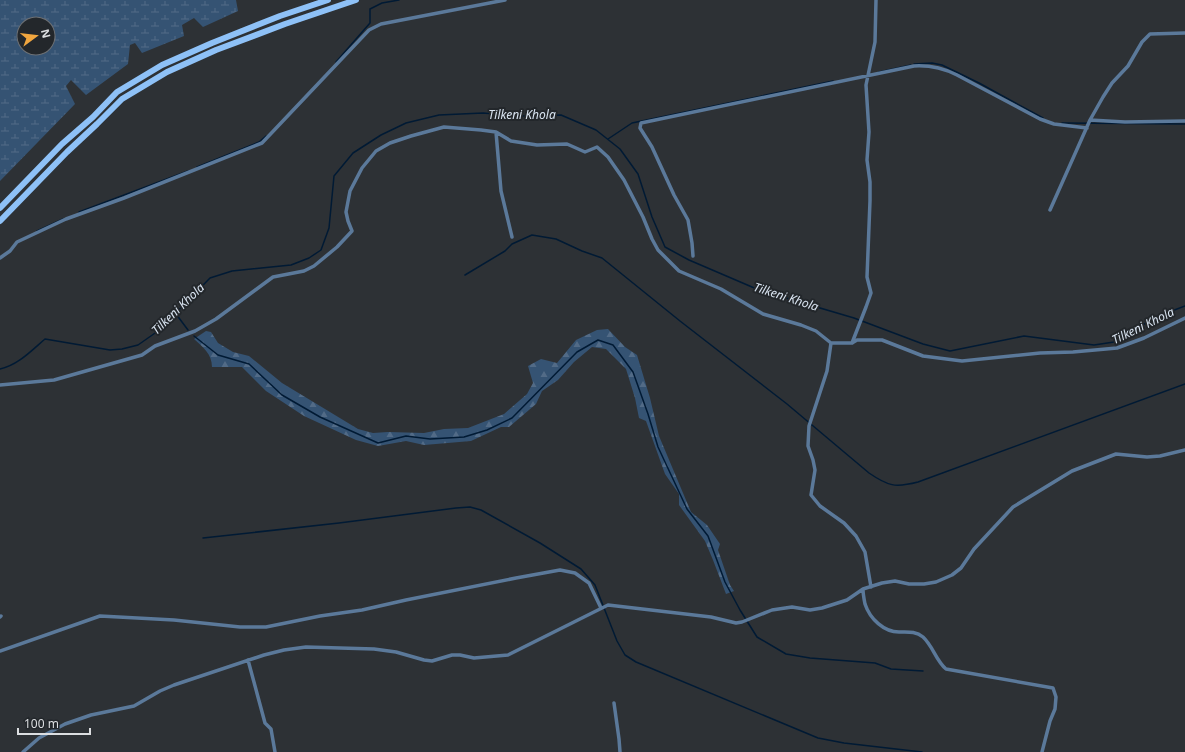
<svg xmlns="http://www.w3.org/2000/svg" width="1185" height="752" font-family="'Noto Sans',sans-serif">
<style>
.forest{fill:url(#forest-firs)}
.wetland{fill:url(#wetland-marsh);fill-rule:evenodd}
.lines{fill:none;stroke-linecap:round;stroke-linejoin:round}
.stream{stroke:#001a34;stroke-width:1.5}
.street{stroke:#5b799a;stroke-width:3.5}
.primary{stroke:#8ec1f7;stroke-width:6}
.labels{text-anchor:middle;stroke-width:4;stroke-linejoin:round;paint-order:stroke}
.water-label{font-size:12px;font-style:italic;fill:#d9e4f1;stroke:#23272b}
</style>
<defs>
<pattern id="forest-firs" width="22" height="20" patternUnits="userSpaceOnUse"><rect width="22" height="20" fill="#355373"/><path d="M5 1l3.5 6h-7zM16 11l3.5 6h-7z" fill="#526b87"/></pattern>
<pattern id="wetland-marsh" width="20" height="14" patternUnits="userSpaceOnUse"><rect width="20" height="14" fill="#355373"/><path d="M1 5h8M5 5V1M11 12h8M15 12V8" fill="none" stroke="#526b87"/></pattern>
</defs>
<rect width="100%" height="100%" fill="#2d3135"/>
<!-- forest -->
<path class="forest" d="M608,329L625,347L637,355L650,398L659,436L691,512L707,525L720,544L718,550L730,585L734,591L726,594L713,560L705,541L679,505V494L665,474L646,421L639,418L635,398L626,369L606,349L592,347L574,362L558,380L542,391L536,404L509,427H501L471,441L424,445L406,441L378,446L356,440L304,416L266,391L242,367H212C212,354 203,347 194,339L206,331L211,332L218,343L233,352L249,356L282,383L358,429L373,433L388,432L424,433L444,429L468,428L504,414L527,394L533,383L528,366L541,359L557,363L576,340L597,330Z"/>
<!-- wetland -->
<path class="wetland" d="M0,0H236L238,11L203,27L194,18L182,25L184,36L142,53L135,43L130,45L128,64L86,95L71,80L66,86L75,104L0,181ZM24,24H48V48H24Z"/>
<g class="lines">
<!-- stream -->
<path class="stream" d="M336,62L370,23V9L382,3L399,0
M914,64L932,63L942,65L979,83L1043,118
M879,72L911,65
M1062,123L1185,124
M608,139L632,123L833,81
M197,167L259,142L266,136
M79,212L188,171
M37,231L63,219
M465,275L505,251L512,244L532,235L556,239L582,251L602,258L680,321L787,404L869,473C888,486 895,488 918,482L1185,384
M176,314L188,330
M194,336L218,355L249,364L282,395L320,417L378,443L406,436L430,439L464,437L487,430L512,418L577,352L598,340L613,345L633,372L648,414L658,447L687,509L708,536L725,582L740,610L757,637L786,654L810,658L875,663L891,669L923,671
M0,369C18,365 31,351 45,339L110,350L122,349L138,345L158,331L210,278L232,271L291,265L309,258L321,250L329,228L334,176L353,153L381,135L406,123L439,115L483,113L521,116L561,115L596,130L620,149L638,174L652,217L665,247L689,260L759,290L854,318L923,344L950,351L1024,336L1094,345L1114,342L1156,317L1185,306
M203,538L339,523L456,508L470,507L481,510L540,543L581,569L595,585L617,641L625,655L636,662L818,738L844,743L922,752"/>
<!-- street -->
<path class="street" d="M1090,120L1125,122L1185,121
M496,132L501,191L512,237
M1050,210L1090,120L1103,97L1112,83L1128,66L1142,42L1150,34L1185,33
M693,256L692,243L688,220L674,195L652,147L640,128L641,123L914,66C931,65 943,68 957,75L1040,119L1054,124L1087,128
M0,258L10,251L17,242L66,219L124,198L262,143L369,30L381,24L505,0
M852,343L866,307L871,293L867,277L870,201V182L867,160L869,132L866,85L875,42L876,0
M0,385L54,380L142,355L155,346L195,331L216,319L273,277L304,271L314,266L337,247L352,231L348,221L346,212L350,191L362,168L376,151L390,143L411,136L444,127L481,130L496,132L511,141L537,145L567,144L585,152L597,147L608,157L624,180L643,217L652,239L658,250L679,271L721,289L763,314L801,325L816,331L831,343
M871,587L865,552L856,536L844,523L820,506L811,495L815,470L813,460L808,446L809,426L827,371L831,343H852L857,340H882L923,356L962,361L1040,353L1073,352L1117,348L1144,338L1185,318
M863,589C863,594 864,599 865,604C870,619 884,632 899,632C908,632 916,631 923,637C933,646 936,661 946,669L1053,688L1056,697L1055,709L1050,721L1042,752
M0,617L1,616
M0,651L100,616L174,620L240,627H266L320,616L362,610L406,600L516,578L560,570L575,573L589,583L601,608
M248,660L265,723L271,729L275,752
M614,703L619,739L620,752
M23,752L39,738L65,724L91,715L134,706L160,691L174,685L264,655L284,650L306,647L374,649L396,652L424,660L432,661L452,655H460L474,658L508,655L608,605L711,617L736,623L742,622L772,610L792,607L810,610L822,608L847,600L863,589L882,583L895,581L909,584H924L936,582L952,575L961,568L974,549L1013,507L1072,471L1116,454L1147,457L1160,456L1185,450"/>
<!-- primary -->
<path class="primary" d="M0,208L62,144L93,117L117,92L162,65L212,43L280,16L328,0
M0,221L67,152L97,124L122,99L167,72L216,50L285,24L356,0"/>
</g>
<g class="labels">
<!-- water labels -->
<g class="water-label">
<text x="522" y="119">Tilkeni Khola</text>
<text transform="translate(786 297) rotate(18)" y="4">Tilkeni Khola</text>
<text transform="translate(178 309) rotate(-44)" y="4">Tilkeni Khola</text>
<text transform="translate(1143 326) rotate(-26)" y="4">Tilkeni Khola</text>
</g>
</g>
<!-- north arrow -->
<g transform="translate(36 36) rotate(75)"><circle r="19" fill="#23272b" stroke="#6d7074"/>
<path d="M0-3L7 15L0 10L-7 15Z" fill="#f1a63f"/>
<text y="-6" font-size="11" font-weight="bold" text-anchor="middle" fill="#dcdee1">N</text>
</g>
<!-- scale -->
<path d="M18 728v6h72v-6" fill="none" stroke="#dcdee1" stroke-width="2"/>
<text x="24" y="728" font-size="12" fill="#dcdee1" stroke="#23272b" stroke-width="3" paint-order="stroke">100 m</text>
</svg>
